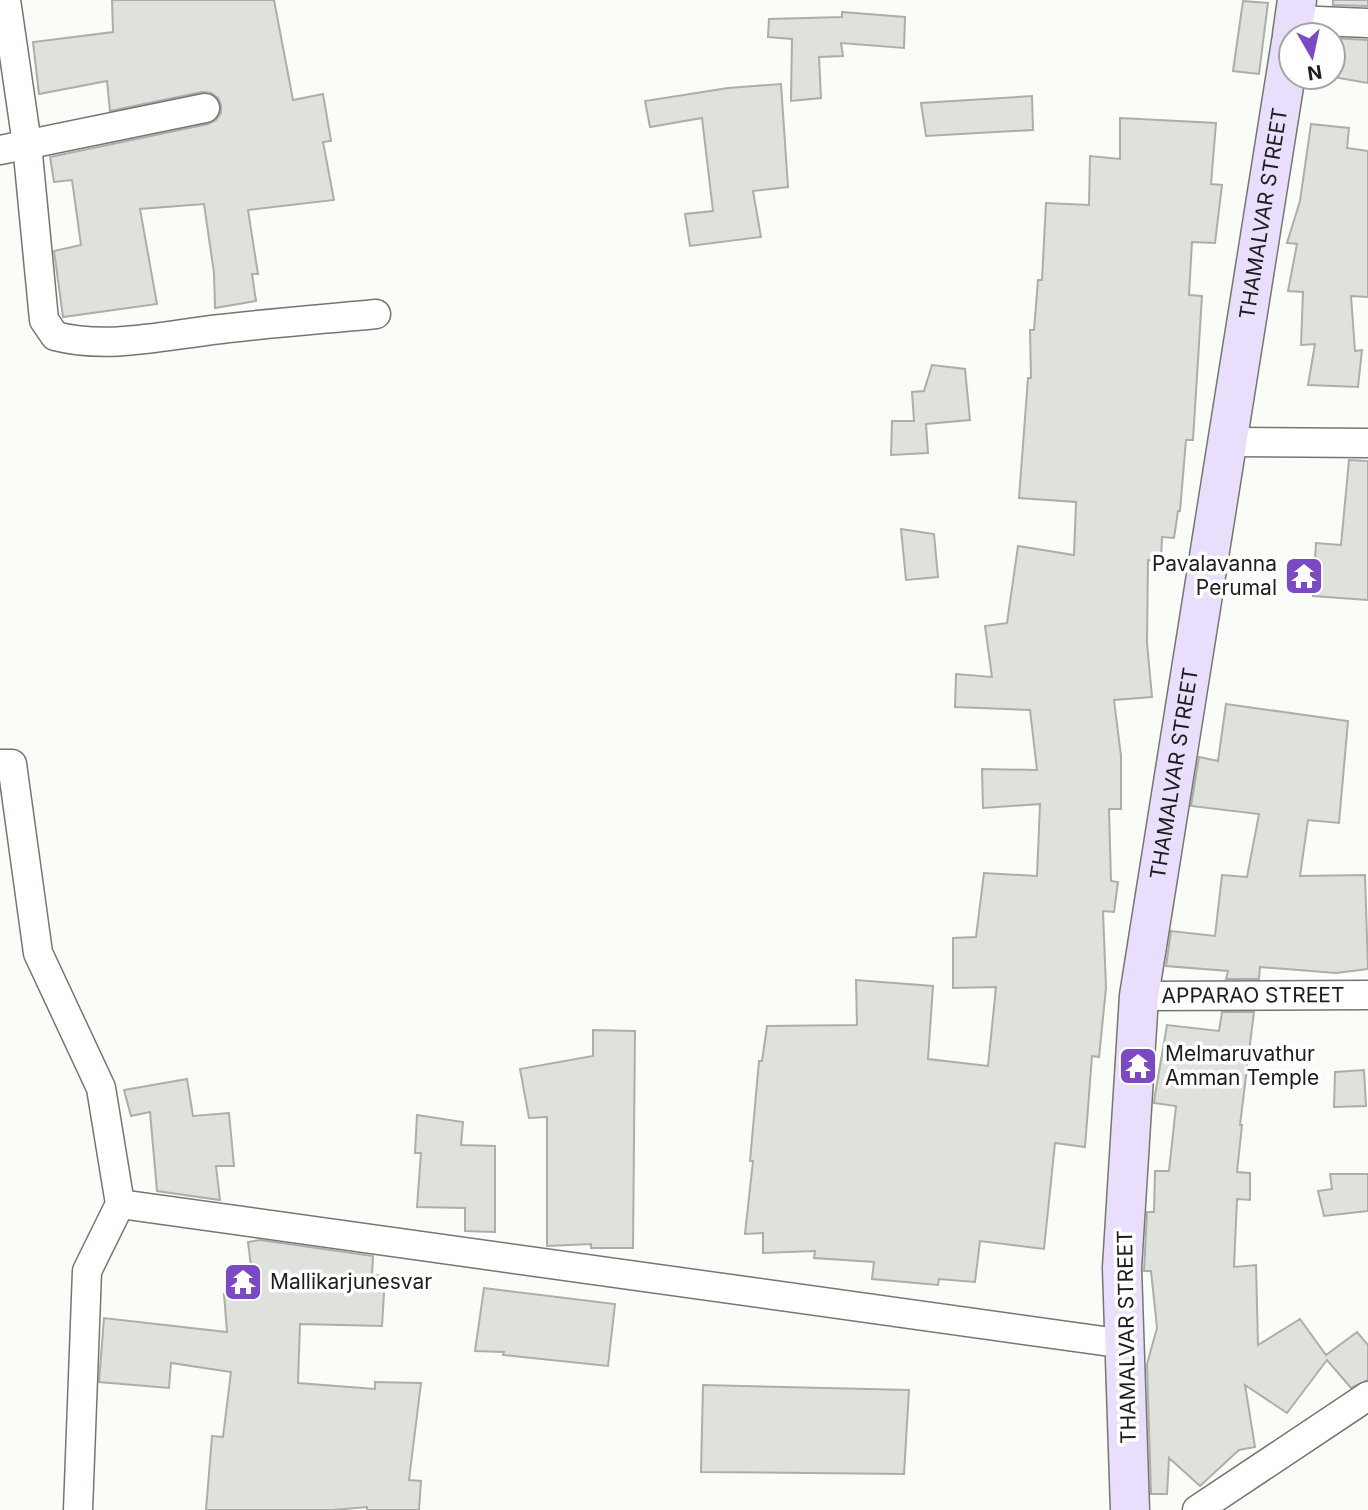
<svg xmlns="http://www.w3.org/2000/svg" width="1368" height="1510" font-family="Inter,sans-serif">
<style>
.building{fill:#dee1dc;stroke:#abaea9;stroke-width:2}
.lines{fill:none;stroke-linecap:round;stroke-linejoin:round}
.street-casing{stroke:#747672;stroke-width:31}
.secondary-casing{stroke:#747672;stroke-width:41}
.street{stroke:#fff;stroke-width:28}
.secondary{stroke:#e9dffc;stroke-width:38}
.labels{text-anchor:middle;stroke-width:7;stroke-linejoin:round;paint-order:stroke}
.street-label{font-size:21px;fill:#1c1d1c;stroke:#fff}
.poi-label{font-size:21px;fill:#1c1d1c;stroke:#fff;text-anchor:start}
</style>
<rect width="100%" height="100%" fill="#f9fcf7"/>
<!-- building -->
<path class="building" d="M112,0H274L293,100L323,94L331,141L323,142L334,200L248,210L258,274H252L256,301L215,308L214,273L204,204L140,209L157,304L63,317L54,251L81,245L72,180L54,182L50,157L208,124L216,120L221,113V105L218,98L211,93L202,92L110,111L107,81L39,94L33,42L113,32Z
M1333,0H1368V6L1333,5Z
M1243,1L1268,3L1259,74L1233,71Z
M842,12L905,17L904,48L841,43L843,56L819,57L821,98L791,101L792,39L768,37L769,19L842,17Z
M1333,38L1368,40V83L1333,77Z
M781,84L788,187L753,191L761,237L690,246L685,214L713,211L702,118L650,127L645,101L728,88Z
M1032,96L1033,130L926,136L921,103Z
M1120,118L1216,123L1211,184L1222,185L1215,243L1192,242L1189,295L1202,296L1193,440H1186L1180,511H1178L1174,538L1162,537L1161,561L1148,560L1147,643L1152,697L1114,700L1121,756V809H1109L1111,881L1118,882L1114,912L1103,911L1106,988L1099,1057L1092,1056L1085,1147L1055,1143L1044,1249L980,1241L975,1282L939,1279L938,1285L872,1279L874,1262L814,1258L815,1251L763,1253V1233L745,1234L753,1161H750L759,1061H762L767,1026L857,1025L856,980L933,986L928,1059L988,1066L996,987L953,988V938L976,937L984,873L1037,876L1040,804L983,808L982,769L1037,770L1030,710L955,707L956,674L992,677L985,626L1007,623L1018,546L1074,555L1076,502L1019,498L1028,378H1031L1030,330H1034L1038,280H1042L1046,203L1089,205L1090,156L1120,159Z
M1311,124L1349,128L1347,148L1368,151V297L1351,296L1355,351L1362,350L1358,387L1308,385L1315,344L1301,345L1303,292L1288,291L1297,244L1287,243L1300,201Z
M932,365L965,369L970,420L926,424L928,453L891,455L892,421H914L912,392L924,391Z
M1349,460L1368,461V600L1313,596L1316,543L1341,545Z
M901,529L934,534L938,577L906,580Z
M1226,704L1348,721L1339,823L1308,820L1300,876L1365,875L1368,969L1336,973L1260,967L1259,979H1226L1228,971L1166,966L1171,931L1215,936L1222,875L1247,877L1259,814L1191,806L1199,757L1218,761Z
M1222,1012H1254L1240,1125H1242L1237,1172L1250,1173V1200L1237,1199L1234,1267L1256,1265L1258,1345L1300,1319L1326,1355L1357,1332L1368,1345V1380L1351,1388L1327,1360L1287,1413L1245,1385L1255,1447L1239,1450L1200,1486L1169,1458L1167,1494H1151L1147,1364L1157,1328L1151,1271H1144L1147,1212H1154L1155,1171H1169L1176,1106L1154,1103L1155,1095L1167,1025L1219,1031Z
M593,1030L635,1031L633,1248H591V1244L547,1246V1117L529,1118L520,1069L593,1056Z
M1364,1070L1366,1106L1334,1107L1335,1072Z
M187,1079L193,1116L229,1113L234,1166H216L220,1200L157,1191L150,1112L131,1116L124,1090Z
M417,1115L463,1122L461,1145L495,1146V1232L465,1231V1208L417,1207L421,1153H415Z
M1330,1174H1368V1211L1324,1216L1318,1191L1332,1189Z
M260,1240L373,1256L372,1275L385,1276L382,1326L300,1324L298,1383L375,1389V1382L421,1383L409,1480L421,1481L419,1510H367V1507L333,1510H206L212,1436L223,1437L231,1372L171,1363L169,1388L99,1382L104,1318L227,1332L224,1294L254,1291L248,1242Z
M484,1288L615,1304L608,1366L503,1355L504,1352L475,1351Z
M703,1385L909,1390L904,1474L701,1472Z"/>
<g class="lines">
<!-- street casing -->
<g class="street-casing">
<g id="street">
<path d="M6,0L27,144L44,320L55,336C109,350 166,335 221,329C272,323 324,319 376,314"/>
<path d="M1294,20L1368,23"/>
<path d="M0,150L205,108"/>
<path d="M1229,442L1368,443"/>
<path d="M0,764H12L38,953L101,1088L120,1204L87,1271L78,1510"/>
<path id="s1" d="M1139,996L1368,995"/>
<path d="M120,1204L1125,1344"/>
<path d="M1197,1510L1368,1396"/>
</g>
</g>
<!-- secondary casing -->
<g class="secondary-casing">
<g id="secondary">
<path d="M1292,35L1297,0"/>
<path id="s2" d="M1130,1510L1122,1268L1139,996L1291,42"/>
</g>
</g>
<!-- street -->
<use href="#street" class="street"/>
<!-- secondary -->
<use href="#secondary" class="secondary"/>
</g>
<!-- icons -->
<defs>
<g id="temple-square" transform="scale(2.0125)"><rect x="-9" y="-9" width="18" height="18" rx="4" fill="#7b4ac2" stroke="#fff"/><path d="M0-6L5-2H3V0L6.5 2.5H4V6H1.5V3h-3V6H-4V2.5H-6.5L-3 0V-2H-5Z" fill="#fff"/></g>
</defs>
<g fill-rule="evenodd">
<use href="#temple-square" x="1304" y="576"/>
<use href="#temple-square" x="1138" y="1066"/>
<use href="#temple-square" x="243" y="1282"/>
</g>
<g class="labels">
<!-- street labels -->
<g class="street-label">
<text dy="7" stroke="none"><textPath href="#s2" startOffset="1307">THAMALVAR STREET</textPath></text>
<text dy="7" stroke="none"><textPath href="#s2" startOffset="740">THAMALVAR STREET</textPath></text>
<text dy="7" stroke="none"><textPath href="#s1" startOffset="114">APPARAO STREET</textPath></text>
<text transform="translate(1127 1337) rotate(-91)" y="7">THAMALVAR STREET</text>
</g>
<!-- poi labels -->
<g class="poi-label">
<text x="1277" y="571" text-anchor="end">Pavalavanna<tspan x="1277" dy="24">Perumal</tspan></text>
<text x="1165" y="1061">Melmaruvathur<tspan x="1165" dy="24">Amman Temple</tspan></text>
<text x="270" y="1289">Mallikarjunesvar</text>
</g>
</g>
<!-- north arrow -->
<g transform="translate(1312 56) rotate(171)"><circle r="33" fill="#ffffff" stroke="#a4a5a4" stroke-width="2"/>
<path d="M0-5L12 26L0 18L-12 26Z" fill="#7b4ac2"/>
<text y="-10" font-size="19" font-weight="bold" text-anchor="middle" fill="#1c1d1c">N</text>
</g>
</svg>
